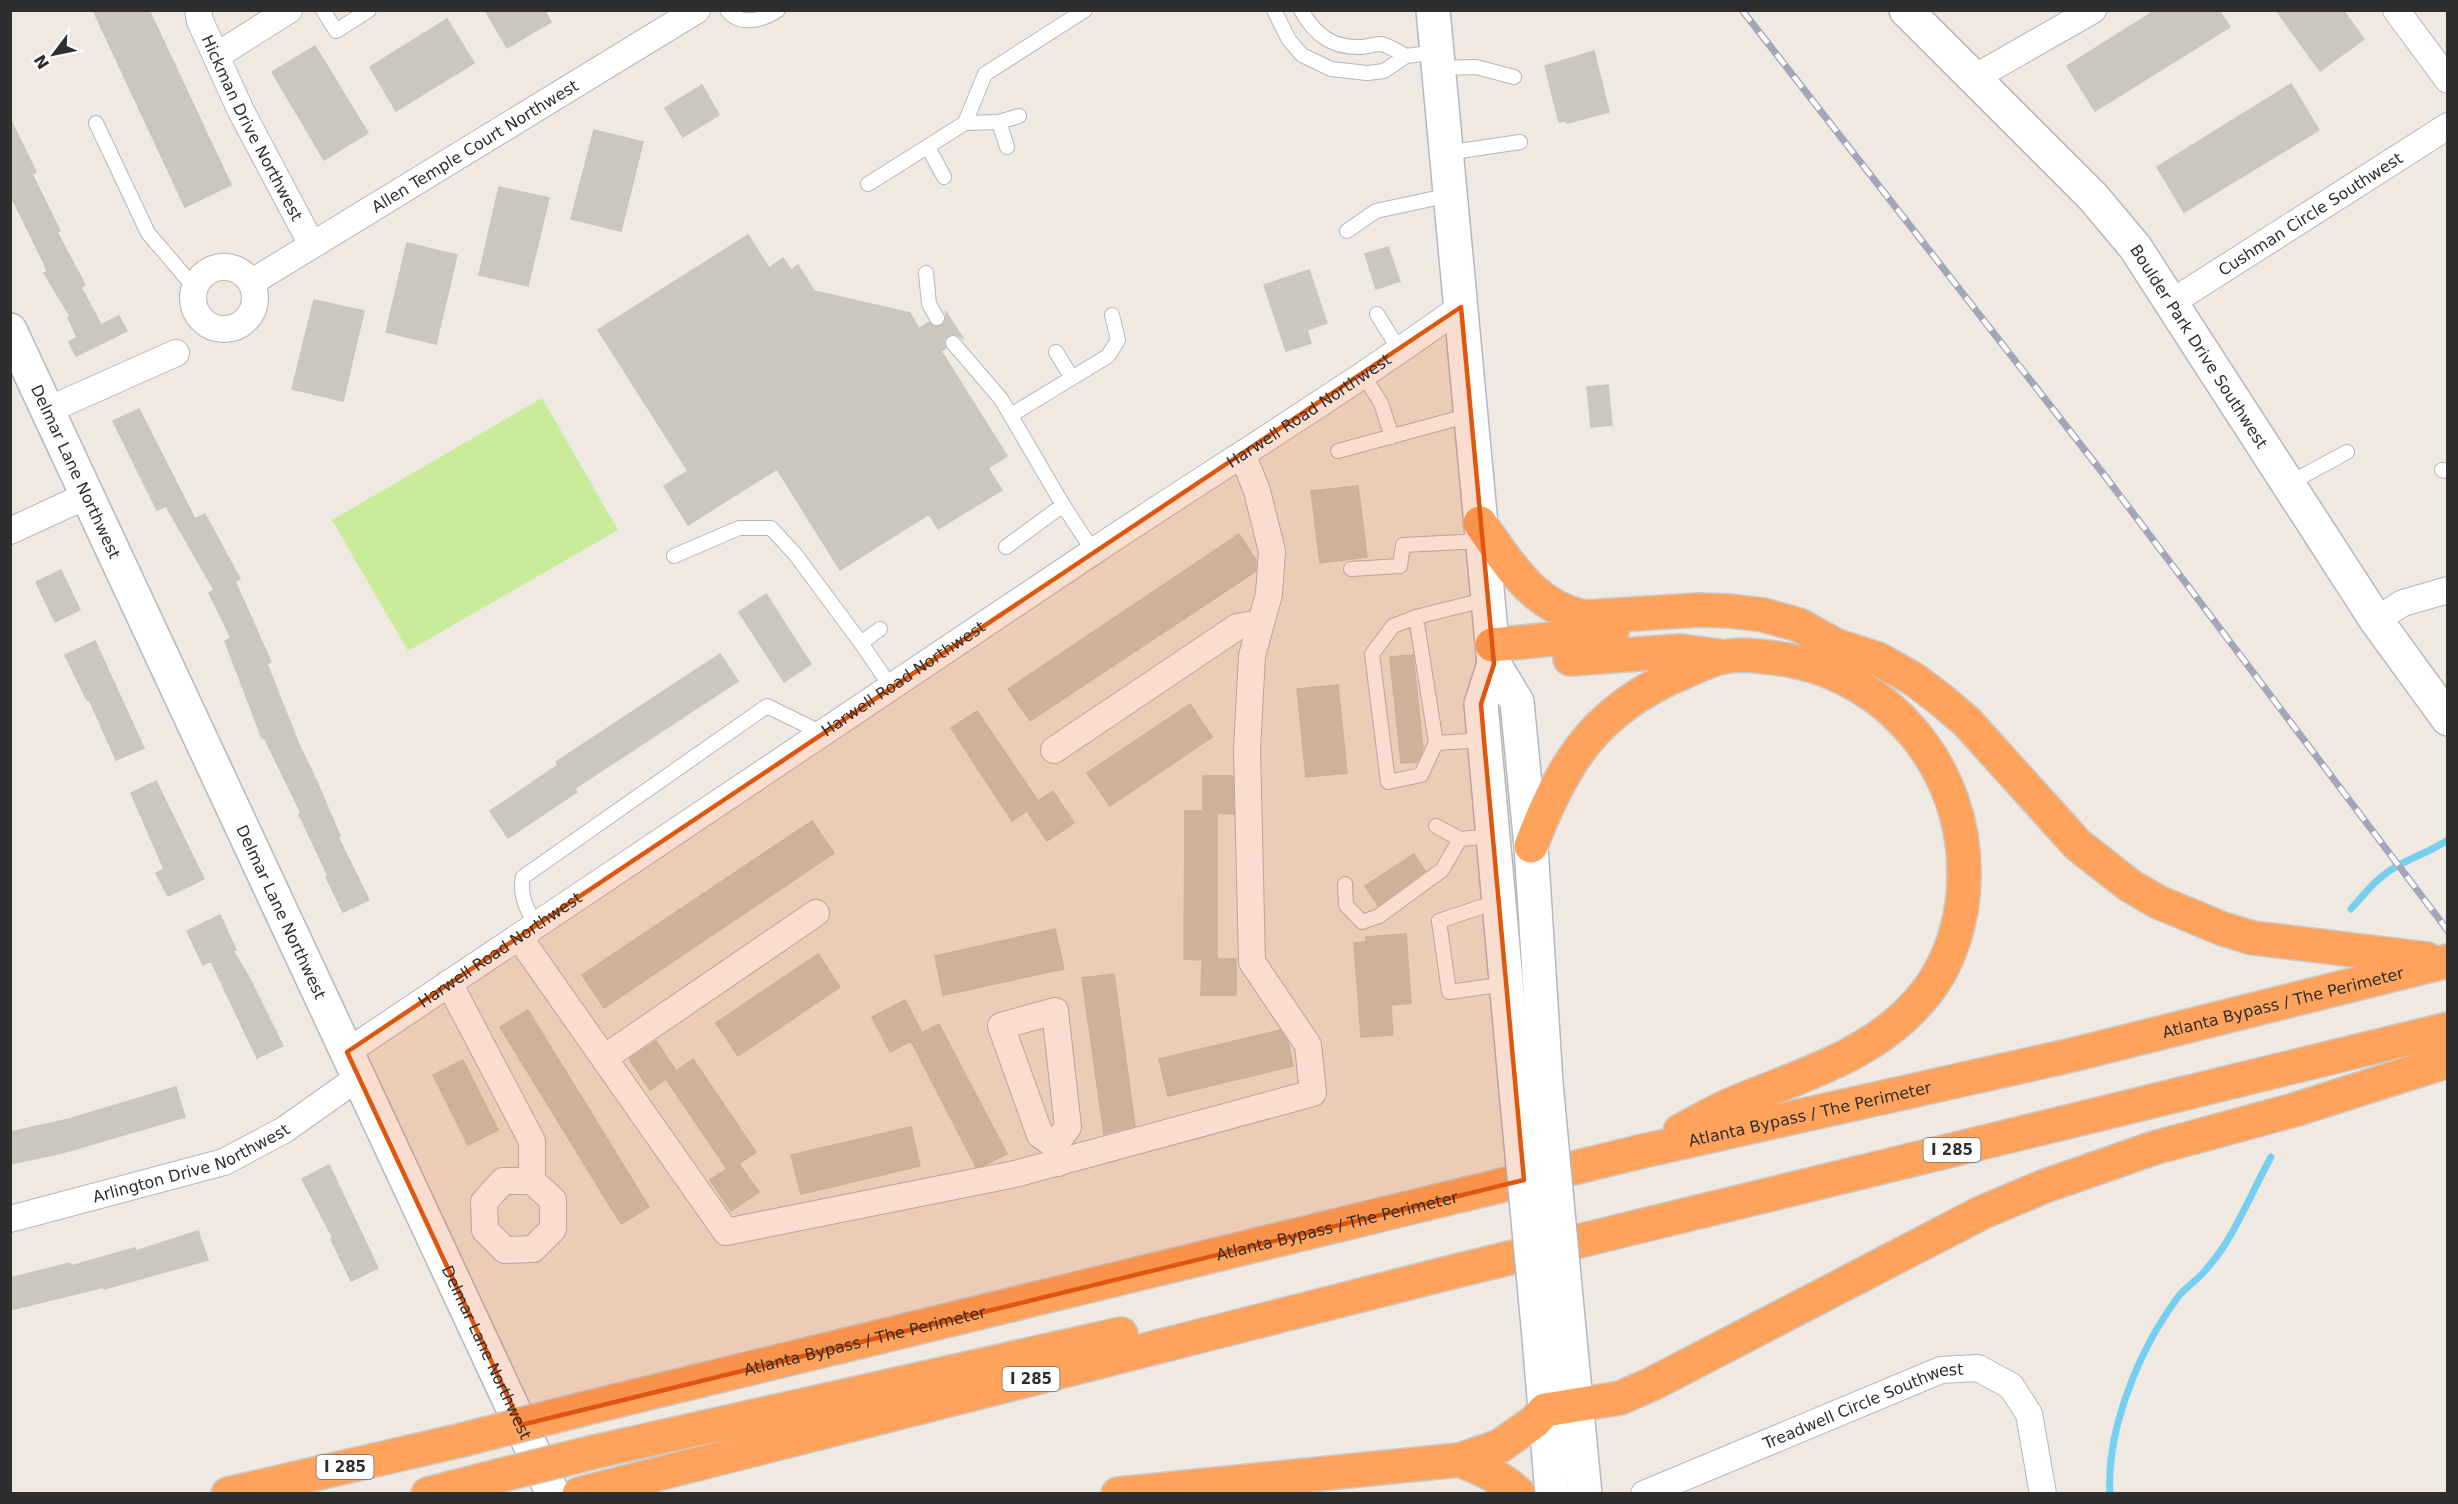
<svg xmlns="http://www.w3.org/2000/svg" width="2458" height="1504" font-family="'DejaVu Sans',sans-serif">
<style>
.pitch{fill:#c9ec9a}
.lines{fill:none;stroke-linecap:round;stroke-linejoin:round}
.stream{stroke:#75cff0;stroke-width:7}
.building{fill:#cbc7bf;stroke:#cbc5ba;stroke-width:1.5}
.lane-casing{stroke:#b4b7c1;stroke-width:16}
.street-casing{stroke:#b4b7c1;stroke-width:28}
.secondary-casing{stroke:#b4b7c1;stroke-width:36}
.highway-casing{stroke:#c9c9c9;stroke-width:36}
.lane{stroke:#fff;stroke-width:14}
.street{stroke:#fff;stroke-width:26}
.secondary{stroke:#fff;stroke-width:33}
.highway{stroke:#ffa35c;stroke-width:33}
.rail-casing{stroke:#a3a6b8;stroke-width:7}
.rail{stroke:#fff;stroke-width:4.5;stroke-dasharray:14;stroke-linecap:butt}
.secondary-bridge-casing{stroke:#b4b7c1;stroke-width:36;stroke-linecap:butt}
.highway-bridge-casing{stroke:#c9c9c9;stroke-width:36;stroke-linecap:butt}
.secondary-bridge{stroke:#fff;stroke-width:33}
.highway-bridge{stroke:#ffa35c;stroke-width:33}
.marked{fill:#df570e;fill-opacity:0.2;stroke:#df570e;stroke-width:4.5;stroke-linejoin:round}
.labels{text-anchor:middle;stroke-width:6;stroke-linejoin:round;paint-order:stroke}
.shield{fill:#fff;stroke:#6d6d6d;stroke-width:1.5}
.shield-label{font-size:15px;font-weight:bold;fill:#2e2e2e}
.street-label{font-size:16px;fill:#2e2e2e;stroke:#fff}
</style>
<rect width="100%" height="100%" fill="#efe9e1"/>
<!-- pitch -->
<path class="pitch" d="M542,398L618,530L408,651L332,520Z"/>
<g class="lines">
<!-- stream -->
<path class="stream" d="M2351,909C2366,892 2380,874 2401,864C2418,855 2431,851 2448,840
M2110,1494C2106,1429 2140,1348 2178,1297C2185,1288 2196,1281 2204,1272C2211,1264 2218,1255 2224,1246C2242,1218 2255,1186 2271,1157"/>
</g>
<!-- building -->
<path class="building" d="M93,10H149L231,185L185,207Z
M485,10H544L551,22L507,48Z
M2156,10H2219L2230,27L2095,111L2067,66Z
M2276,10H2343L2364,39L2320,71Z
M447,19L474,63L396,111L370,67Z
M315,46L368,133L324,160L272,72Z
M1594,51L1609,112L1567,123L1566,121L1559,122L1545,66Z
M2291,84L2319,130L2184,212L2157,167Z
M702,85L719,115L683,137L665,108Z
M10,119L36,172L32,174L60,231L57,232L85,285L81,287L101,325L119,316L127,331L76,356L69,342L77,337L68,318L70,316L44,273L47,272L44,263L10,194Z
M594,130L643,142L621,231L571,219Z
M499,187L549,198L528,286L479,275Z
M748,235L769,268L783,258L791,270L798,265L814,291L910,313L919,329L929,322L936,327L942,325L945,322L946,312L963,338L955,334L948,336L944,341L946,348L941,351L1007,456L988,468L1002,490L938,529L929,514L840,570L777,469L688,525L664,486L688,471L598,330Z
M407,243L457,255L436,344L386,332Z
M1388,247L1400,281L1376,289L1365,254Z
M1309,270L1327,323L1307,330L1311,343L1286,351L1264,285Z
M314,300L364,311L343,401L292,389Z
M1608,385L1612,425L1591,427L1587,387Z
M139,409L195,519L205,514L240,579L235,581L271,662L267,664L300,747L317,782L340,836L338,837L369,900L343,912L326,877L328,876L299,814L301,813L264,737L262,738L225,641L231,638L209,593L214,590L166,506L157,510L113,421Z
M1358,486L1367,557L1320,563L1311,491Z
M1239,534L1256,560V571L1030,721L1008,689Z
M61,570L80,610L55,622L36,582Z
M766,594L811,664L784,682L739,612Z
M95,641L144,748L116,760L89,699L87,700L65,655Z
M720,654L738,681L574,789L577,792L508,838L490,811L558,765L556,762Z
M1413,655L1423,749L1417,762L1401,763L1390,657Z
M1338,685L1347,773L1306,777L1297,689Z
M1190,704L1212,737L1110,806L1087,773Z
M977,711L1038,801L1053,791L1074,823L1047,841L1027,811L1012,821L951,728Z
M1203,776H1233L1234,814L1217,813V959H1236V995H1201L1202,960L1184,959L1185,811H1203Z
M156,781L204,879L168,896L156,873L164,869L131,793Z
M812,821L834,853L604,1008L582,975Z
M1414,854L1425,871L1378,906L1365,886Z
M220,915L236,950L233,951L249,977L283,1046L257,1058L211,961L203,965L187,931Z
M1055,929L1064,969L943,995L935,956Z
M1406,934L1411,1003L1391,1005L1393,1035L1361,1037L1354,943L1366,942V937Z
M818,954L840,987L738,1056L716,1023Z
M1114,974L1135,1126L1104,1134L1082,978Z
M905,1000L922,1033L939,1024L1007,1154L987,1164L976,1167L911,1041L890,1052L872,1017Z
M528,1010L649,1207L621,1224L500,1027Z
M1280,1030L1288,1042L1293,1066L1168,1096L1159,1059Z
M656,1041L676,1071L693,1059L756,1152L739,1164L759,1192L731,1211L710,1180L727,1169L666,1079L650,1090L629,1059Z
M463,1060L498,1130L468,1145L433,1075Z
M176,1087L185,1117L62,1153L10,1164V1132L69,1119Z
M911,1127L920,1166L801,1194L791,1155Z
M329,1165L378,1268L351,1281L331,1239L333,1238L302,1179Z
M198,1231L208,1260L104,1289V1287L10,1310V1278L70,1263L71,1266L135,1248L136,1251Z"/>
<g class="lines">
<!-- lane casing -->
<g class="lane-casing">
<path id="lane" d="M323,10L336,31L369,10
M727,10C740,27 763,20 778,10
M1274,10L1289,40L1302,55L1331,69L1367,73L1384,71L1406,56L1437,52
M1301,10C1315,35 1332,48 1361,47C1367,47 1374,44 1380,44C1388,45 1399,52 1406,56
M1438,68L1476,67L1514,77
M999,122L1019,116
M96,123L148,233L194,287
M965,123L999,122L1007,147
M928,147L944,177
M1446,153L1520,142
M868,184L965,123L985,74L1085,10
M1347,231L1376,211L1450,195
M926,273L929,304L937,318
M1377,314L1400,351
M953,343L1001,399L1063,505L1093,551
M1056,352L1072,378
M1363,375L1381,403L1392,437
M1011,415L1108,356L1118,340L1112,315
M1338,451L1470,415
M2442,470L2448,471
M2288,484L2347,452
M1006,547L1063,505
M674,556L739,528H771L795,554L861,643
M1351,569L1400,566L1403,545L1482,541
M1416,617L1436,743
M880,629L861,643L891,687
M1484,740L1436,743L1421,775L1388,782L1372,654L1393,626L1416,617L1488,599
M1436,826L1460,839L1492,836
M1345,884L1346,905L1362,922L1379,916L1442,870L1460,839
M1499,901L1439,921L1449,992L1506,984
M536,925C527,910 519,895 523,877L767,706L822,733"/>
</g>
<!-- street casing -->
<g class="street-casing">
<g id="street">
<path id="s1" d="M198,10L200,21L241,111L312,245"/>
<path d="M2396,10L2448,80"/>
<path d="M216,56L289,10"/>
<path d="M1974,78L2093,10"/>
<circle cx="224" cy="298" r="31"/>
<path id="s2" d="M252,282L697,10"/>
<path id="s3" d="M2172,302L2448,126"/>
<path d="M48,410L176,353"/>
<path d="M10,531L88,495"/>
<path d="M2376,620L2403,603L2448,590"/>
<path d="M1054,750L1237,627L1260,623"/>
<path d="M519,937L726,1232L1015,1174L1313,1093L1308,1045L1252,962L1247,749L1252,656L1269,594L1272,551L1257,491L1243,456"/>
<path d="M449,983L532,1141V1181L553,1200V1229L533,1249L505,1250L485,1230L484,1202L503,1181H532"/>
<path id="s4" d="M347,1052C595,886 842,718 1091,553C1214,471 1340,394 1461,307"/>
<path d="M604,1058L816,913"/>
<path d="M1055,1145L1068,1127L1055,1011L1001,1026L1040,1135L1055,1145L1058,1163"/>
<path id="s5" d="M10,1219L224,1162L284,1130L359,1077"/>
<path id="s6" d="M1644,1494L1941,1370L1978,1368L2011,1386L2029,1414L2043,1494"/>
</g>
</g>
<!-- secondary casing -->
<g class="secondary-casing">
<g id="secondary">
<path d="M1433,10L1494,664L1481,704L1516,1091"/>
<path id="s7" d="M1906,10L2093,197L2135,247L2376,620L2448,719"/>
<path id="s8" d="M10,330L553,1494"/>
<path d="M1494,664L1517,702L1531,846L1546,1083"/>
<path d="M1568,1319L1585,1494"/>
<path d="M1538,1326L1552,1494"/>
</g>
</g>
<!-- highway casing -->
<g class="highway-casing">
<g id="highway">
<path d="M1480,523C1508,563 1534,608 1586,617L1698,610L1730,611L1763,615L1799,625L1835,645L1878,659L1915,680L1940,699L1967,722L2078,845L2129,885L2158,902L2223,929L2253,938L2427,959"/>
<path d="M1492,645L1612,633"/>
<path d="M1570,659L1680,651L1719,656"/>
<path d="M1531,846C1563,761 1597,708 1684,672C1696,667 1711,659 1724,657C1744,653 1768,657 1788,660C1891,678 1966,770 1964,876C1964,919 1950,966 1921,999C1874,1055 1802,1075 1737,1102C1717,1110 1699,1121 1680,1131"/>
<path id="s9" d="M579,1410L1639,1152L2072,1055L2448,961"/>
<path d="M594,1452L1121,1334"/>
<path d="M1459,1460C1482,1469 1501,1477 1519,1494"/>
<path d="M228,1494L462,1440"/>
<path d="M428,1494L482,1480"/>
<path d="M579,1494L1456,1271L2448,1029"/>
<path d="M1118,1494L1459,1460L1500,1446L1534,1422L1545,1410L1620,1398L1652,1384L1983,1212L2045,1186L2154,1148L2294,1110L2448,1061"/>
</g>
</g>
<!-- lane -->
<use href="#lane" class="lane"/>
<!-- street -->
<use href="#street" class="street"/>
<!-- secondary -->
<use href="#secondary" class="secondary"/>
<!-- highway -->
<use href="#highway" class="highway"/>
<!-- rail casing -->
<g class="rail-casing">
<path id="rail" d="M1742,10L2105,476L2448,931"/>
</g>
<!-- rail -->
<use href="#rail" class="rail"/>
<!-- secondary-bridge casing -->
<g class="secondary-bridge-casing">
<path id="secondary-bridge" d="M1546,1083L1568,1319
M1516,1091L1538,1326"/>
</g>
<!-- highway-bridge casing -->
<g class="highway-bridge-casing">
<path id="highway-bridge" d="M462,1440L579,1410
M482,1480L594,1452"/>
</g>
<!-- secondary-bridge -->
<use href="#secondary-bridge" class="secondary-bridge"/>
<!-- highway-bridge -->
<use href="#highway-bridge" class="highway-bridge"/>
</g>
<!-- marked area -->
<path class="marked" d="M1461,307L1494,664L1481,704L1484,740L1524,1180L521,1425L347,1052Z"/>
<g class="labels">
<!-- shield labels -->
<g class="shield">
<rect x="1923.5" y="1138" width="57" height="24" rx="4.5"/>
<rect x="1002.5" y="1367" width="57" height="24" rx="4.5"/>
<rect x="316.5" y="1455" width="57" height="24" rx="4.5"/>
</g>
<g class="shield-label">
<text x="1952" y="1155">I 285</text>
<text x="1031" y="1384">I 285</text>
<text x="345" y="1472">I 285</text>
</g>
<!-- street labels -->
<g class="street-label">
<text dy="6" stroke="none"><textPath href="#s1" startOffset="130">Hickman Drive Northwest</textPath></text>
<text dy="6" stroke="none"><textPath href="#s2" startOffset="261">Allen Temple Court Northwest</textPath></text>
<text dy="6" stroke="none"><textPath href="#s3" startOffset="164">Cushman Circle Southwest</textPath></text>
<text dy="6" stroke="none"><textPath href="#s7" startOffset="448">Boulder Park Drive Southwest</textPath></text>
<text dy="6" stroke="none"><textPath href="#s4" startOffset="1156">Harwell Road Northwest</textPath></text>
<text dy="6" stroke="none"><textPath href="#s8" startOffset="156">Delmar Lane Northwest</textPath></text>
<text dy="6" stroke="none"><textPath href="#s4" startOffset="670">Harwell Road Northwest</textPath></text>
<text dy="6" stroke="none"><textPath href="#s8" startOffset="642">Delmar Lane Northwest</textPath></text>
<text dy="6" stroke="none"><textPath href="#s4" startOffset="184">Harwell Road Northwest</textPath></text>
<text dy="6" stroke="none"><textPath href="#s9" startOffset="1752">Atlanta Bypass / The Perimeter</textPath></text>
<text dy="6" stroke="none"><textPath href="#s9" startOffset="1266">Atlanta Bypass / The Perimeter</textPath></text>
<text dy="6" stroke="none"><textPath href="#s5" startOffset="190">Arlington Drive Northwest</textPath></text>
<text dy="6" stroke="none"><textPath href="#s9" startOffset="780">Atlanta Bypass / The Perimeter</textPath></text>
<text dy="6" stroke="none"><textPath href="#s9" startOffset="294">Atlanta Bypass / The Perimeter</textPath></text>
<text dy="6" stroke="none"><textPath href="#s8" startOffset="1128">Delmar Lane Northwest</textPath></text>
<text dy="6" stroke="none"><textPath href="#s6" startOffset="237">Treadwell Circle Southwest</textPath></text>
</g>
</g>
<!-- border -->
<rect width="2458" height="1504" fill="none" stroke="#2e2e2e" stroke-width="24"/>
<!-- north arrow -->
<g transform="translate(54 54) rotate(238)" stroke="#ffffff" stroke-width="4.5" paint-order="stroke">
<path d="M0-4.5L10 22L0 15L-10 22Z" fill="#2e2e2e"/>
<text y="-9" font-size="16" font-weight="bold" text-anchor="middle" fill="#2e2e2e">N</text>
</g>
</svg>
